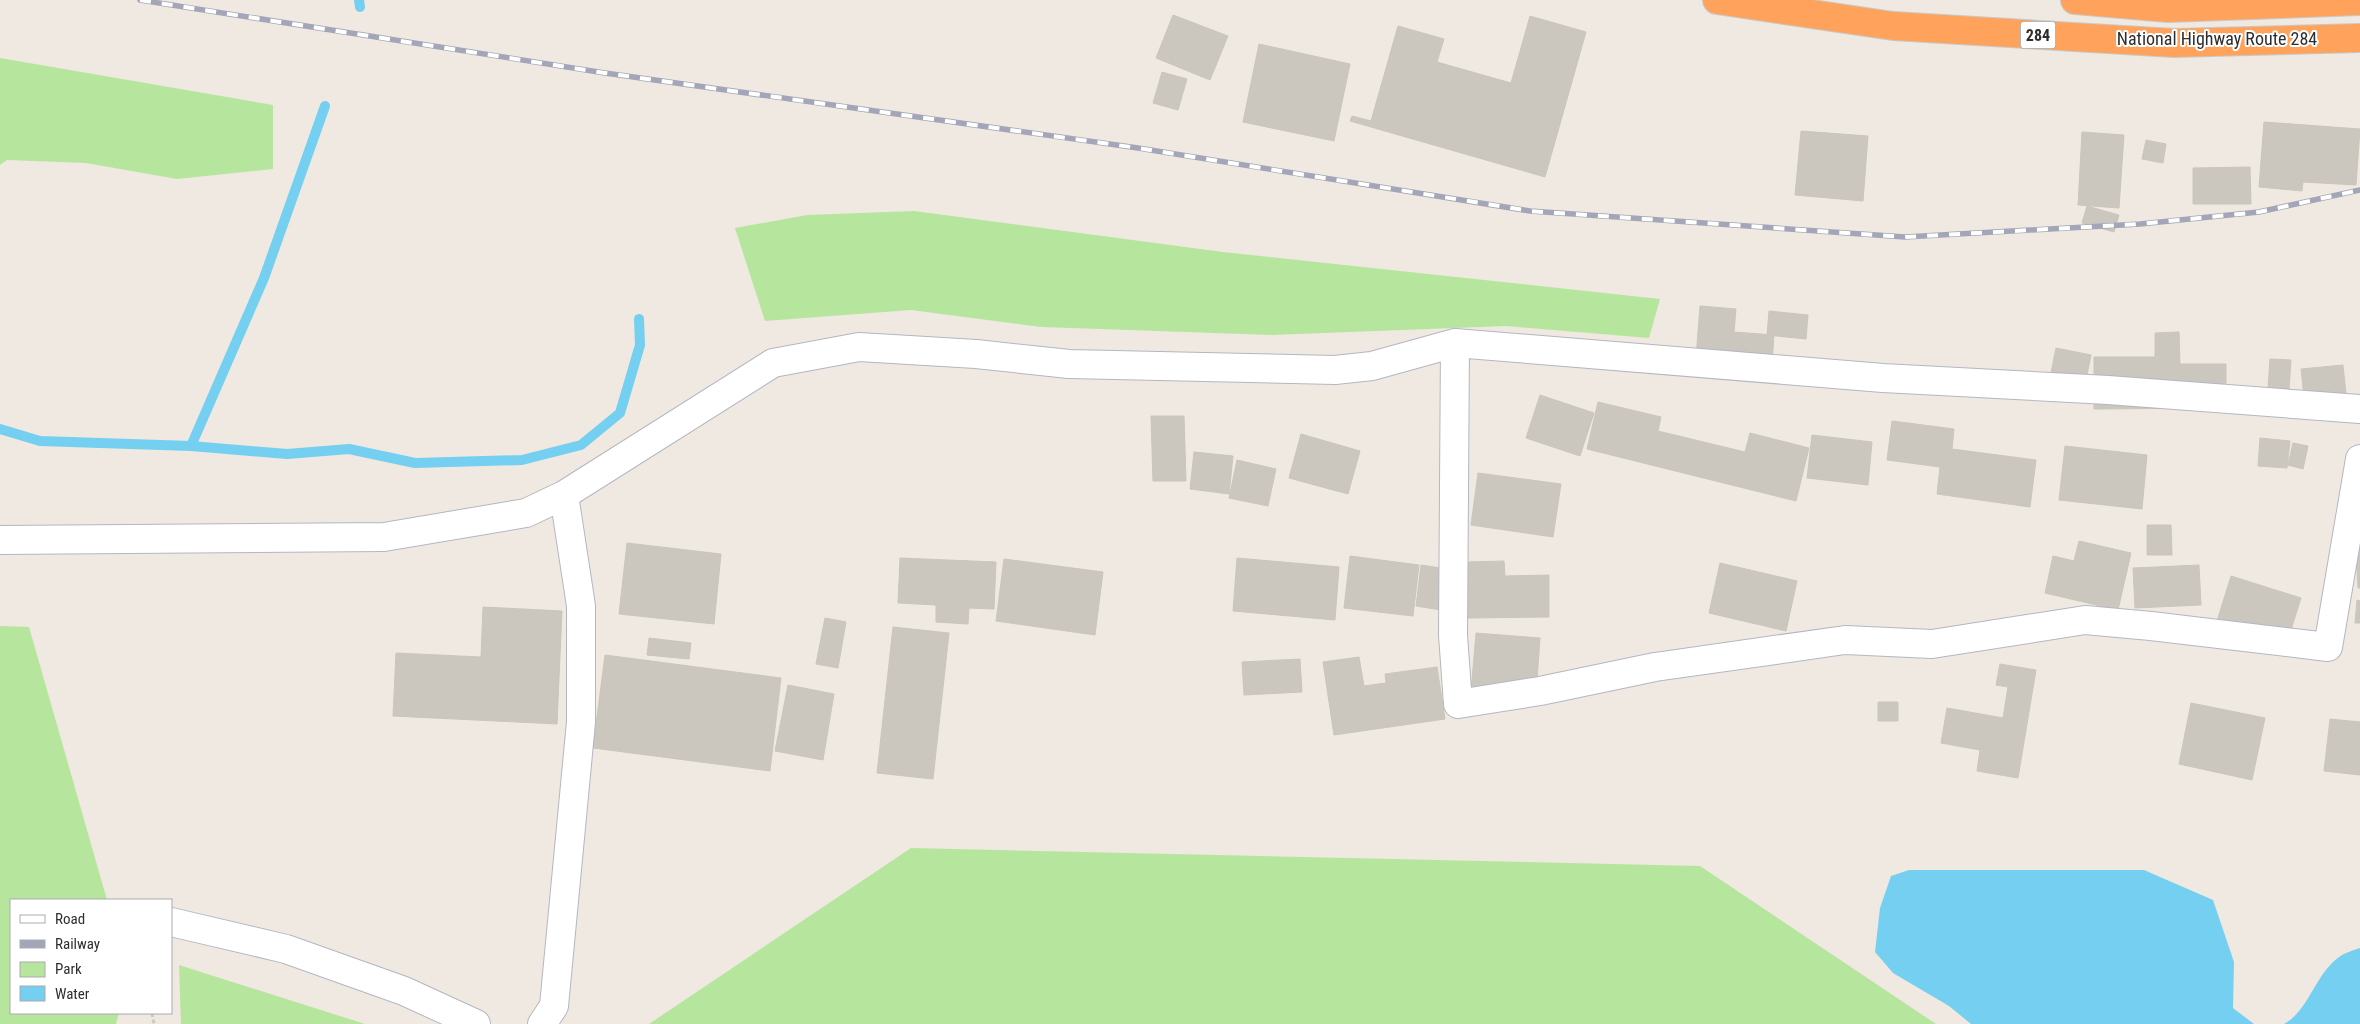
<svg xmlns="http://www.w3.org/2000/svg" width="2360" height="1024" font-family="'Roboto Condensed',sans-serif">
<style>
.green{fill:#b6e59e}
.water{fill:#75cff0}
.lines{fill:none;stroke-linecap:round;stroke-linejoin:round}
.stream{stroke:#75cff0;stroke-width:10}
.building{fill:#cbc7bf;stroke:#cbc5ba}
.minor-casing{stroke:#b4b7c1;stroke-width:30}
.highway-casing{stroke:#c9c9c9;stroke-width:30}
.path{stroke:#c9c9c9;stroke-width:3;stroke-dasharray:4 2.5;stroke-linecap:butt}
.minor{stroke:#fff;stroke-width:28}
.highway{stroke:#ffa35c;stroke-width:28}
.rail-casing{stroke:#a3a6b8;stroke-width:5.5}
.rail{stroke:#fff;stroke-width:4;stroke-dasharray:11;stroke-linecap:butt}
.labels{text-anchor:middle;stroke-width:4;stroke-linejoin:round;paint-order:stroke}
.shield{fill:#fff;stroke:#6d6d6d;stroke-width:1}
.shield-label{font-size:16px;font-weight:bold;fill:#2e2e2e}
.street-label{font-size:18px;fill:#2e2e2e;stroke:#fff}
</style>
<rect width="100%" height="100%" fill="#efe9e1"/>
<!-- green -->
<path class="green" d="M0,58L273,105V169L177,179L86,163L7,160L0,165Z
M914,211L1223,252L1660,299L1649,338L1506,326L1272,335L1042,327L911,310L765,321L735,228L807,215Z
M0,626L29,627L107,900H11V1013H119L116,1024H0Z
M911,848L1700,866L1936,1024H649Z
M179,965L365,1024H181Z"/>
<!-- water -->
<path class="water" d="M1909,870H2144L2213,900L2234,962L2233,1008L2254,1024H1971L1949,1006L1893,973L1875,952L1880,908L1891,876Z
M2360,948V1024H2284C2310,1010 2315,972 2342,955C2347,952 2354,950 2360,948Z"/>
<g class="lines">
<!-- stream -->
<path class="stream" d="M359,0L360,7
M0,429L40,441L191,446L287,454L349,449L415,463L522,460L581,445L620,413L640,345L639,319
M191,446L264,278L325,106"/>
</g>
<!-- building -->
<path class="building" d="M1173,15L1228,36L1210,80L1156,58Z
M1530,16L1586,32L1545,177L1350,121L1352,116L1371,121L1398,26L1444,39L1437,62L1511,83Z
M1259,44L1350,64L1334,141L1243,122Z
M1162,72L1187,79L1178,110L1153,103Z
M2264,122L2360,129L2356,185L2303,182L2302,191L2259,187Z
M1801,131L1868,136L1863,201L1795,195Z
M2082,132L2124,135L2119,208L2078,205Z
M2146,140L2166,144L2163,163L2142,159Z
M2250,167L2251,204H2193V168Z
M2087,206L2119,215L2114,232L2082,223Z
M1700,306L1736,309L1734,332L1774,335L1771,378L1695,371Z
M1769,311L1808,315L1806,339L1767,335Z
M2179,332L2180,364H2226V408L2094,409V357H2155V333Z
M2056,348L2091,355L2082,400L2047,393Z
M2270,359L2291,360L2289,390L2268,388Z
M2343,365L2348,413L2306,416L2301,369Z
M1540,395L1594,413L1580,456L1526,438Z
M1598,402L1661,417L1658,431L1745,452L1750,433L1809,448L1796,501L1587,449Z
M1151,416H1184L1186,481H1153Z
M1892,421L1954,429L1952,449L2036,460L2030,507L1937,494L1940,467L1887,460Z
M1301,434L1360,451L1348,494L1289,478Z
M1812,435L1872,442L1868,485L1807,478Z
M2260,438L2290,441L2287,468L2258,466Z
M2293,443L2308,446L2303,469L2288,465Z
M2065,446L2147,455L2142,509L2059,500Z
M1194,452L1233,456L1229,494L1190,489Z
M2351,457H2360V588H2358Z
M1237,460L1276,469L1268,506L1229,498Z
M1478,473L1561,484L1553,537L1471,525Z
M2147,525H2171L2172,555H2147Z
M2079,541L2131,553L2118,610L2045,593L2053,556L2074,561Z
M627,543L721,554L714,624L619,614Z
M1350,556L1419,565L1413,616L1344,608Z
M900,558L996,562L994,609L969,608L968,624L936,622V605L898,603Z
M1237,558L1339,567L1335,620L1233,611Z
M1004,559L1103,572L1095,635L996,621Z
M1504,561L1505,576L1549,575V617L1468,618L1467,562Z
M1720,563L1797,581L1786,631L1709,613Z
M1421,565L1447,569L1441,610L1416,606Z
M2199,565L2201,605L2135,608L2133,568Z
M2231,576L2301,598L2287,643L2217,621Z
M2357,600L2360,601V623H2355Z
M483,607L562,611L557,724L393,716L396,653L481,657Z
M825,618L846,622L838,668L816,664Z
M893,627L949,633L933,779L877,773Z
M1476,633L1540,638L1537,680H1523L1522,696L1471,692Z
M649,638L691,643L689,659L647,655Z
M605,655L781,678L770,771L593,748Z
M1359,657L1364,686L1386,683L1385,674L1437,667L1445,719L1334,735L1323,662Z
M1300,659L1302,692L1244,695L1242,662Z
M2000,664L2036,670L2018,778L1977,771L1980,750L1941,743L1947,708L2003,718L2008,687L1996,685Z
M788,685L834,694L823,760L775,751Z
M1878,702H1898V721H1878Z
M2191,703L2265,718L2252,780L2179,764Z
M2330,719L2360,722V775L2324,771Z"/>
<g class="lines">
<!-- minor casing -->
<g class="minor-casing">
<path id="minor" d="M1455,343L1453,635L1458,704L1540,691L1655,667L1845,640L1932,644L2085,620L2151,626L2328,647L2360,459
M0,540L384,537L526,513L564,495L773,363L859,347L976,354L1069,364L1335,370L1372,366L1455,343L1883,378L2108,390L2360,409
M171,922L286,949L404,991L476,1024
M542,1024L554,1006L581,722V606L564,495"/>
</g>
<!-- highway casing -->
<g class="highway-casing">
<path id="highway" d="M1717,0L1893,26L2174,43L2360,38
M2075,0L2168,8L2360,1"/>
</g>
<!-- path -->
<path class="path" d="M152,1013L154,1024"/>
<!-- minor -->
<use href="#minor" class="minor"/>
<!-- highway -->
<use href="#highway" class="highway"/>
<!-- rail casing -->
<g class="rail-casing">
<path id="rail" d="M140,0L605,73L1138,148L1530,211L1905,237L2140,224L2259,212L2360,190"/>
</g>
<!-- rail -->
<use href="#rail" class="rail"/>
</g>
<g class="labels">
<!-- shield labels -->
<rect class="shield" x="2020.5" y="21.5" width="35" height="27" rx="4"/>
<g class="shield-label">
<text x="2038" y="41">284</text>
</g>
<!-- street labels -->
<g class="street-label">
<text x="2217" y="45">National Highway Route 284</text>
</g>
</g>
<!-- legend -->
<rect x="10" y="899" width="162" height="115" fill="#ffffff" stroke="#ababab"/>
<rect x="20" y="915" width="25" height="8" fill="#ffffff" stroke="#ababab"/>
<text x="55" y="924" font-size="15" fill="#2e2e2e">Road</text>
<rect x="20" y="940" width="25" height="8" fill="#a3a6b8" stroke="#ababab"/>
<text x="55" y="949" font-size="15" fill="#2e2e2e">Railway</text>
<rect x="20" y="962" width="25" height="15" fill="#b6e59e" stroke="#ababab"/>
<text x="55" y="974" font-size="15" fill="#2e2e2e">Park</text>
<rect x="20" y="986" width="25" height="15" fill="#75cff0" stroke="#ababab"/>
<text x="55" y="999" font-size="15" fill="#2e2e2e">Water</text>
</svg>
